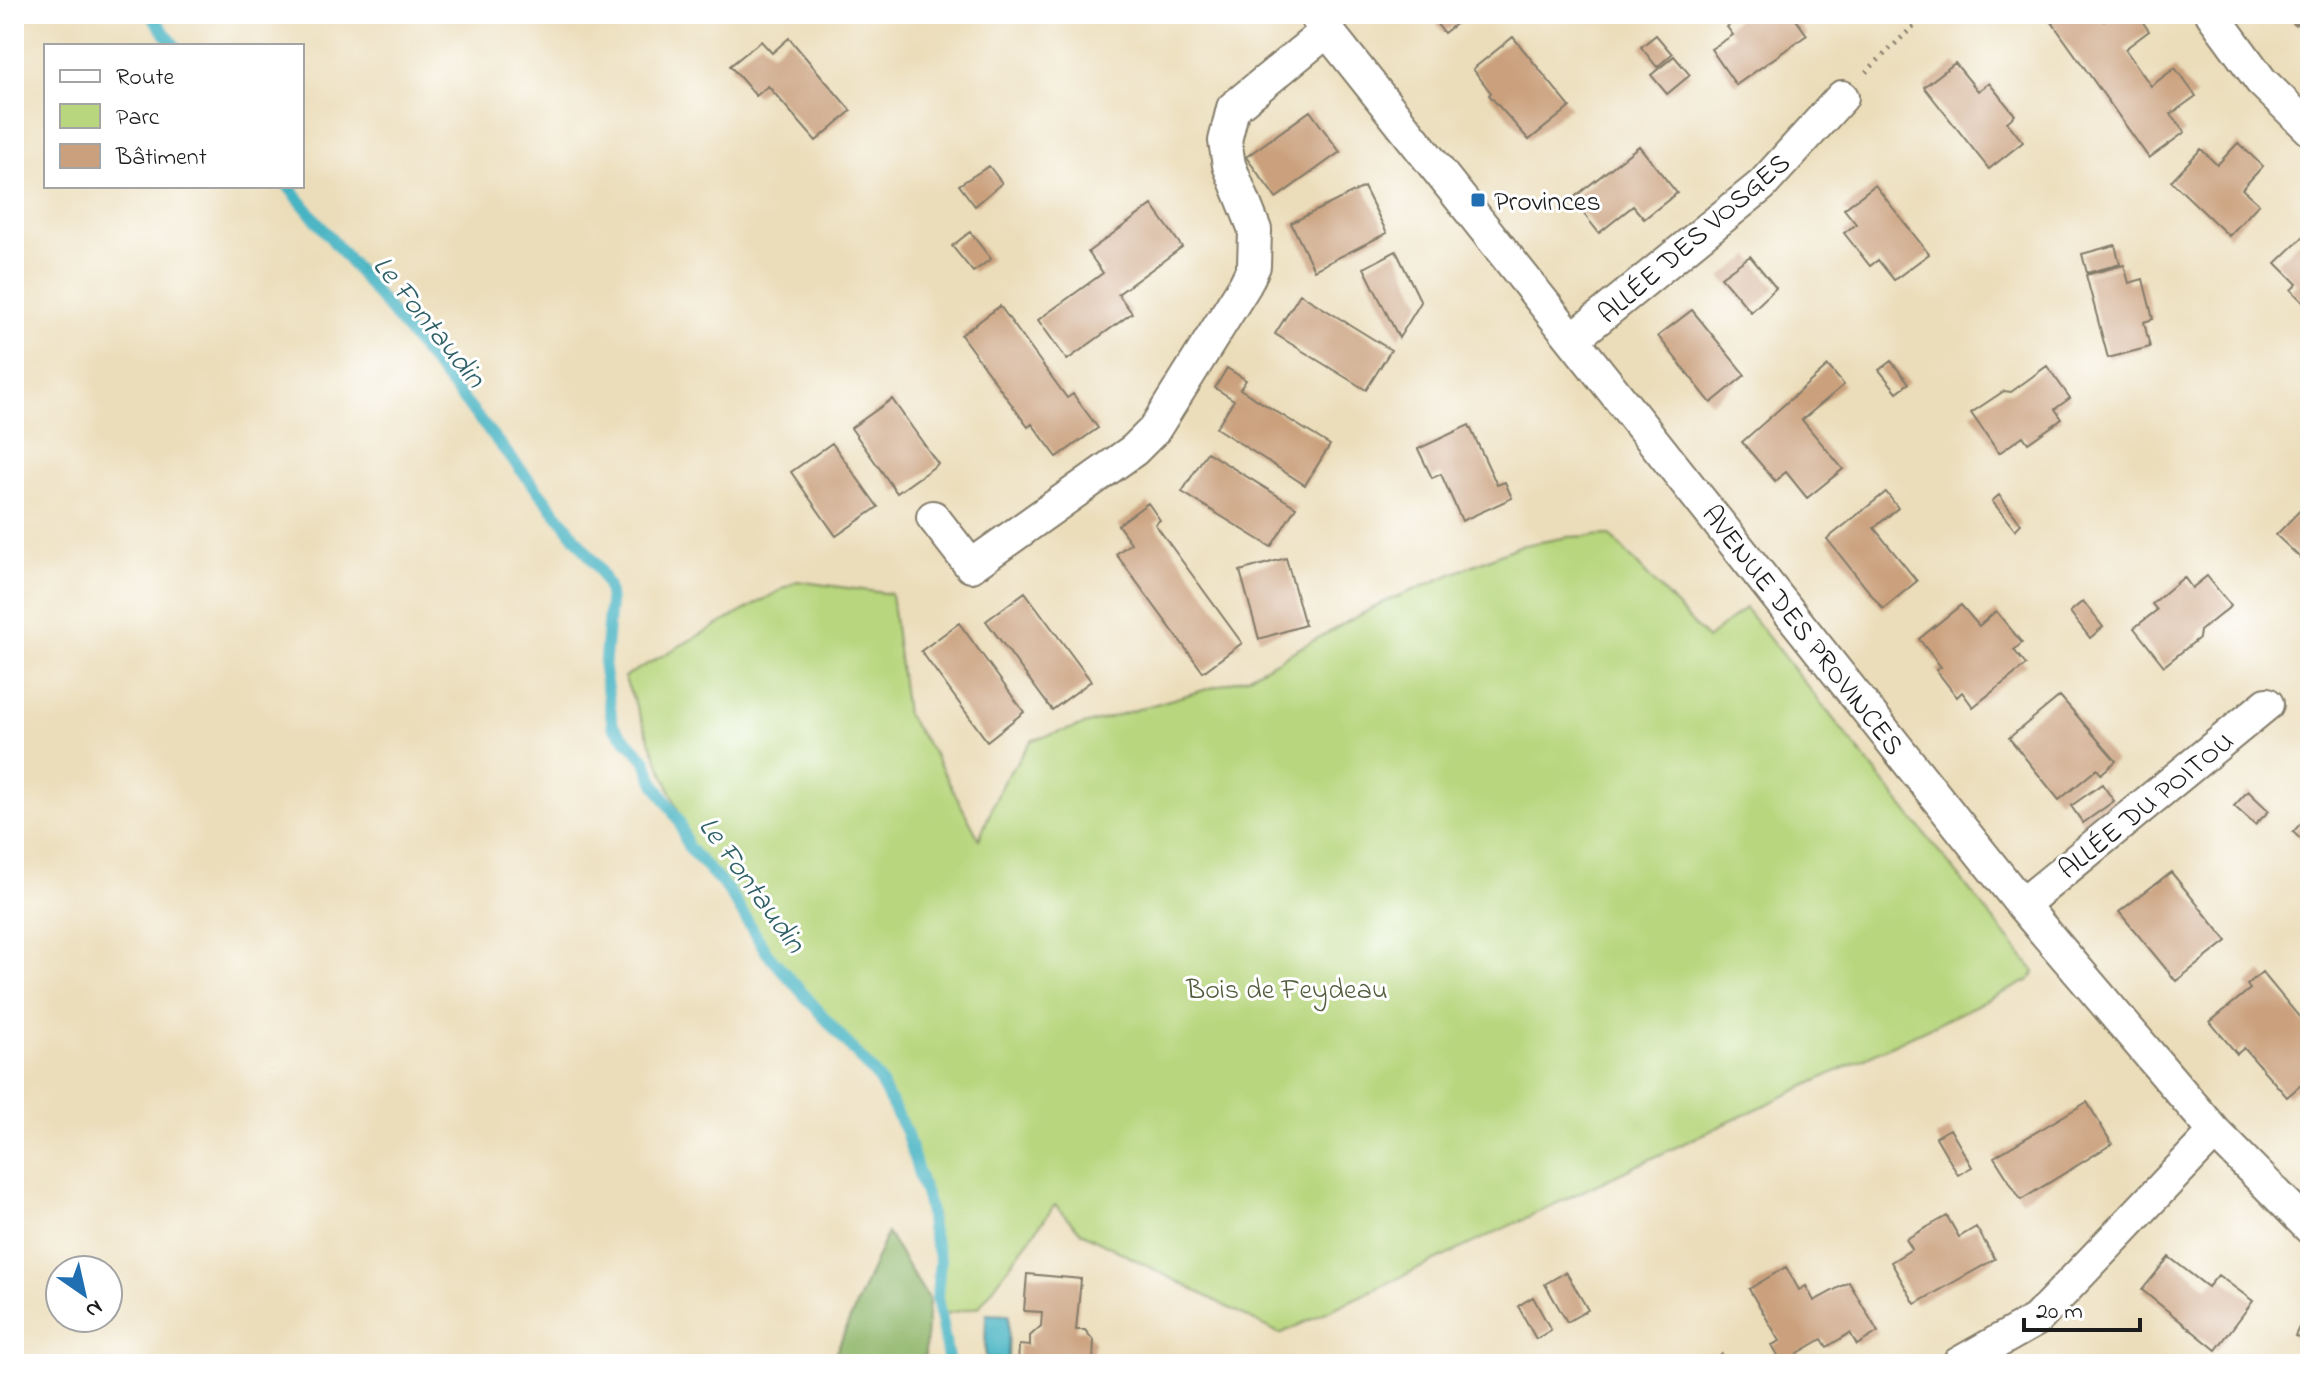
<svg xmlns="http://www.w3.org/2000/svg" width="2324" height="1378" font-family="'Indie Flower',sans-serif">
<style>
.green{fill:#b7d67d;stroke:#6a794c;stroke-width:2}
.forest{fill:#91b76c;stroke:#566a44;stroke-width:2}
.water{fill:#47b4c3;stroke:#326870;stroke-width:2}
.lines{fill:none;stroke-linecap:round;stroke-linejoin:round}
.stream{stroke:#47b4c3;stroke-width:12}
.building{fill:#caa07d}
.minor-casing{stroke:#847c6a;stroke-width:36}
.path{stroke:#847c6a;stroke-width:5;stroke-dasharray:2 6;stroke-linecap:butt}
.minor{stroke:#fff;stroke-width:32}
.poi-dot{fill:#1f6fb2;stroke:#fff;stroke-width:3}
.labels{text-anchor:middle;stroke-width:6;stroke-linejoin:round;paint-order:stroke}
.poi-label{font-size:28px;fill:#1c1c1c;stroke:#fff;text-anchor:start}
.street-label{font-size:28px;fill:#1c1c1c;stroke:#fff}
.park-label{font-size:28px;fill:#525d3e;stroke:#fff}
.water-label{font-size:30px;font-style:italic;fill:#2f6067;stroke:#fff}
</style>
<rect width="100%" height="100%" fill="#fff"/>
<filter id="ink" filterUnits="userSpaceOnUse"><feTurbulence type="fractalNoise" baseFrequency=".0125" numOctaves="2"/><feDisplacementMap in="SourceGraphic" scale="16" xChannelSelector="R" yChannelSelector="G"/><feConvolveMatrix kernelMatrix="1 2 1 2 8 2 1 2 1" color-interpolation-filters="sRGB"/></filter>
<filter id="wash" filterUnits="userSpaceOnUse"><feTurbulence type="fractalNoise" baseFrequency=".006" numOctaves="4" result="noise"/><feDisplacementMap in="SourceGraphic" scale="32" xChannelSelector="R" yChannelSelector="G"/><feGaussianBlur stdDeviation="1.8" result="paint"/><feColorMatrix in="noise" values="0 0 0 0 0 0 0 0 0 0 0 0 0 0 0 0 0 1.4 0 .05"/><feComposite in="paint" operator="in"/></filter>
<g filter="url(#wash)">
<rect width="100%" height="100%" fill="#ebddb9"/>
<!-- green -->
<path class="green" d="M1610,535L1707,639L1745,608L2035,972L2030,980L1280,1334L1081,1232L1055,1205L979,1307L945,1314L940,1294L945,1262L936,1232L935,1213L911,1135L876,1073L766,949L722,877L689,844L682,819L624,677L797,581L891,594L906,714L934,754L979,839L1003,782L1032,740L1245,678L1380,604L1519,546L1568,537Z"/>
<!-- forest -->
<path class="forest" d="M887,1233L929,1300L924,1364H831Z"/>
<!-- water -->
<path class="water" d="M986,1314L1009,1315L1008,1360L985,1359Z"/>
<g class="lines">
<!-- stream -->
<path class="stream" d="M150,14L175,46
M288,186L562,520L598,567L608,587L610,603L604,670L613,726L645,759L655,784L679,821L688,847L728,890L767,953L878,1078L906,1132L929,1207L931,1228L940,1260L937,1297L949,1364"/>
</g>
<g id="blocks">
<!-- building -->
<path class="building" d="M1429,14H1468L1444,33Z
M1744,14H1792L1807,35L1736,85L1711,49L1733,35L1727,27Z
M2046,14H2099L2104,21L2113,14H2137L2149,31L2125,49L2151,86L2175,68L2196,96L2171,114L2185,132L2149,158Z
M2287,14H2310L2295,25Z
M1656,35L1672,54L1657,67L1641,47Z
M1513,37L1570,107L1529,140L1489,95L1491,93L1473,69Z
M789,38L851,111L816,141L768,86L756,96L730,66L761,41L772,53Z
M1674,56L1690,75L1667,94L1651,75Z
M1955,63L1978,91L1989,83L2015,115L2007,122L2023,142L1989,169L1924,87Z
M1310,111L1340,152L1276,198L1246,157Z
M2238,143L2263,166L2242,189L2259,204L2229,236L2171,181L2201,149L2217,165Z
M1639,146L1677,193L1644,219L1633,206L1599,233L1572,199Z
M989,166L1002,183L975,206L959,185Z
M1875,185L1929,254L1894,280L1878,260L1870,266L1844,233L1856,224L1844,209Z
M1364,187L1387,233L1314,270L1291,223Z
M1152,205L1182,247L1118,294L1132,313L1067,360L1038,320L1103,273L1088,252Z
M2310,230V309L2291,290L2297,284L2276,263Z
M970,232L991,259L973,272L952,246Z
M2115,245L2120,264L2087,273L2082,254Z
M1396,251L1421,302L1399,338L1364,268Z
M1750,256L1776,288L1751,312L1721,277Z
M2124,265L2129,283L2143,279L2153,319L2144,322L2150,347L2108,358L2086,275Z
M1300,294L1391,350L1366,390L1275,334Z
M1000,306L1067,398L1073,394L1098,428L1057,457L1032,424L1028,427L961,335Z
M1692,310L1745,375L1711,403L1658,336Z
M1891,361L1909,383L1897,392L1879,370Z
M1828,366L1844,385L1802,420L1843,469L1807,498L1786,472L1775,481L1742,442Z
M2047,366L2070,398L2055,409L2062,419L2028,443L2023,436L1999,453L1971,413L2004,391L2011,392Z
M1227,368L1246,380L1240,389L1330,445L1305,485L1216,428L1234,400L1215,388Z
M892,399L938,464L897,493L851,428Z
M1469,425L1497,485L1505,482L1512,498L1462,521L1441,474L1432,478L1418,449Z
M832,443L878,507L836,536L791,472Z
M1207,452L1296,507L1271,547L1182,492Z
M1886,492L1898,508L1874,528L1917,581L1883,609L1827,539Z
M1999,495L2021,524L2015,530L1992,501Z
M2310,500V567L2276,535Z
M1148,503L1160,520L1155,524L1242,643L1203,672L1116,554L1131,543L1118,525Z
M1286,558L1305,625L1259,639L1240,571Z
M2207,576L2231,606L2200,631L2199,638L2164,666L2134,628L2157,610L2152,604L2184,577L2192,588Z
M1025,592L1091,681L1052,710L986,621Z
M2083,601L2103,627L2090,638L2070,612Z
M1961,605L1979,626L1996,611L2022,643L2014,650L2026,665L1973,707L1962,692L1957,697L1936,670L1941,667L1919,639Z
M959,623L1024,712L987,741L921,651Z
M2060,696L2116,761L2101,774L2097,769L2059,800L2009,738Z
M2102,784L2114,801L2083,823L2071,806Z
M2248,791L2269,811L2255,825L2234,806Z
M2310,813V848L2293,832Z
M2171,872L2227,941L2176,981L2119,912Z
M2262,972L2310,1030V1077L2287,1097L2244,1048L2237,1054L2210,1022L2250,989L2247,985Z
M2087,1102L2112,1144L2021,1200L1994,1157Z
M1950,1129L1972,1167L1958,1175L1936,1137Z
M1947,1216L1959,1237L1976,1227L1995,1259L1915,1304L1891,1262L1912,1249L1906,1239Z
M2169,1257L2208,1287L2218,1275L2253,1301L2216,1350L2142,1290Z
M1786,1267L1799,1290L1806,1286L1814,1301L1849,1282L1878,1332L1857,1345L1850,1333L1827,1347L1822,1339L1798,1353L1804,1364H1783L1772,1345L1780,1341L1749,1289Z
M1566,1272L1588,1310L1567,1322L1545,1284Z
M1027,1274L1081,1279L1076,1330H1085L1094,1341L1093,1364H1018L1019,1345L1030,1346V1336L1041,1326L1042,1312L1024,1311Z
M1533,1297L1551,1330L1536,1339L1518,1306Z
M2310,1303V1343L2295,1336Z
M1722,1354L1728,1364H1705Z"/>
</g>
</g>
<g filter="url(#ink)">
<use href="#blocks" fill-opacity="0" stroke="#847c6a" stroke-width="2"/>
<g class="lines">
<!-- minor casing -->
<g class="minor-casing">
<path id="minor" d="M1314,14L2022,905L2215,1132L2310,1228
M2212,14L2261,81L2310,129
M1574,338L1762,185L1842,97
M933,517L971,566L1134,450L1154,430L1245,285L1254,266L1255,230L1229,165L1225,141L1233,108L1327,31
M2022,905L2267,704
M1958,1364L2036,1320L2215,1132"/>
</g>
<!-- path -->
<path class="path" d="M1866,72L1926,14"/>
<!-- minor -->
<use href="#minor" class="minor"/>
</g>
</g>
<!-- markers -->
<rect class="poi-dot" x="1470" y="192" width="16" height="16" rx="4"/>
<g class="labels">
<!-- poi labels -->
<g class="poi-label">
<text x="1494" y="210">Provinces</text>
</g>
<!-- street labels -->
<g class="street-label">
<text transform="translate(1693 237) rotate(-41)" y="10">ALLÉE DES VOSGES</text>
<text transform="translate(1804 629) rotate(52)" y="10">AVENUE DES PROVINCES</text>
<text transform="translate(2145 804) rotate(-39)" y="10">ALLÉE DU POITOU</text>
</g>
<!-- park labels -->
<g class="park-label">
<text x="1287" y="998">Bois de Feydeau</text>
</g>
<!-- water labels -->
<g class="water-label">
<text transform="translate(430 321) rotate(51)" y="10">Le Fontaudin</text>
<text transform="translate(753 884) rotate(54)" y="10">Le Fontaudin</text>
</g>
</g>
<!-- margin -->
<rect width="2324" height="1378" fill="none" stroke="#fff" stroke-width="48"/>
<!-- legend -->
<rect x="44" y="44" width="260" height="144" fill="#ffffff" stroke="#a4a4a4" stroke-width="2"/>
<rect x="60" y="70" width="40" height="12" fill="#ffffff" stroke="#a4a4a4" stroke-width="2"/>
<text x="116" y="84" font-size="24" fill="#1c1c1c">Route</text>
<rect x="60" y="104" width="40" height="24" fill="#b7d67d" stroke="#a4a4a4" stroke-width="2"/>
<text x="116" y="124" font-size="24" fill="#1c1c1c">Parc</text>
<rect x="60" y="144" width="40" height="24" fill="#caa07d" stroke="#a4a4a4" stroke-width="2"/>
<text x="116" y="164" font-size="24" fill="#1c1c1c">Bâtiment</text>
<!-- north arrow -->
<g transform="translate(84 1294) rotate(146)"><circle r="38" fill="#ffffff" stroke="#a4a4a4" stroke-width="2"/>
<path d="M0-6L14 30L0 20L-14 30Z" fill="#1f6fb2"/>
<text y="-12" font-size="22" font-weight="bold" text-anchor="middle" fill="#1c1c1c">N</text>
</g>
<!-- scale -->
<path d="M2024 1318v12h116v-12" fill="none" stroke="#1c1c1c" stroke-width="4"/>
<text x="2036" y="1318" font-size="24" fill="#1c1c1c" stroke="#ffffff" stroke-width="6" paint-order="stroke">20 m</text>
</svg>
